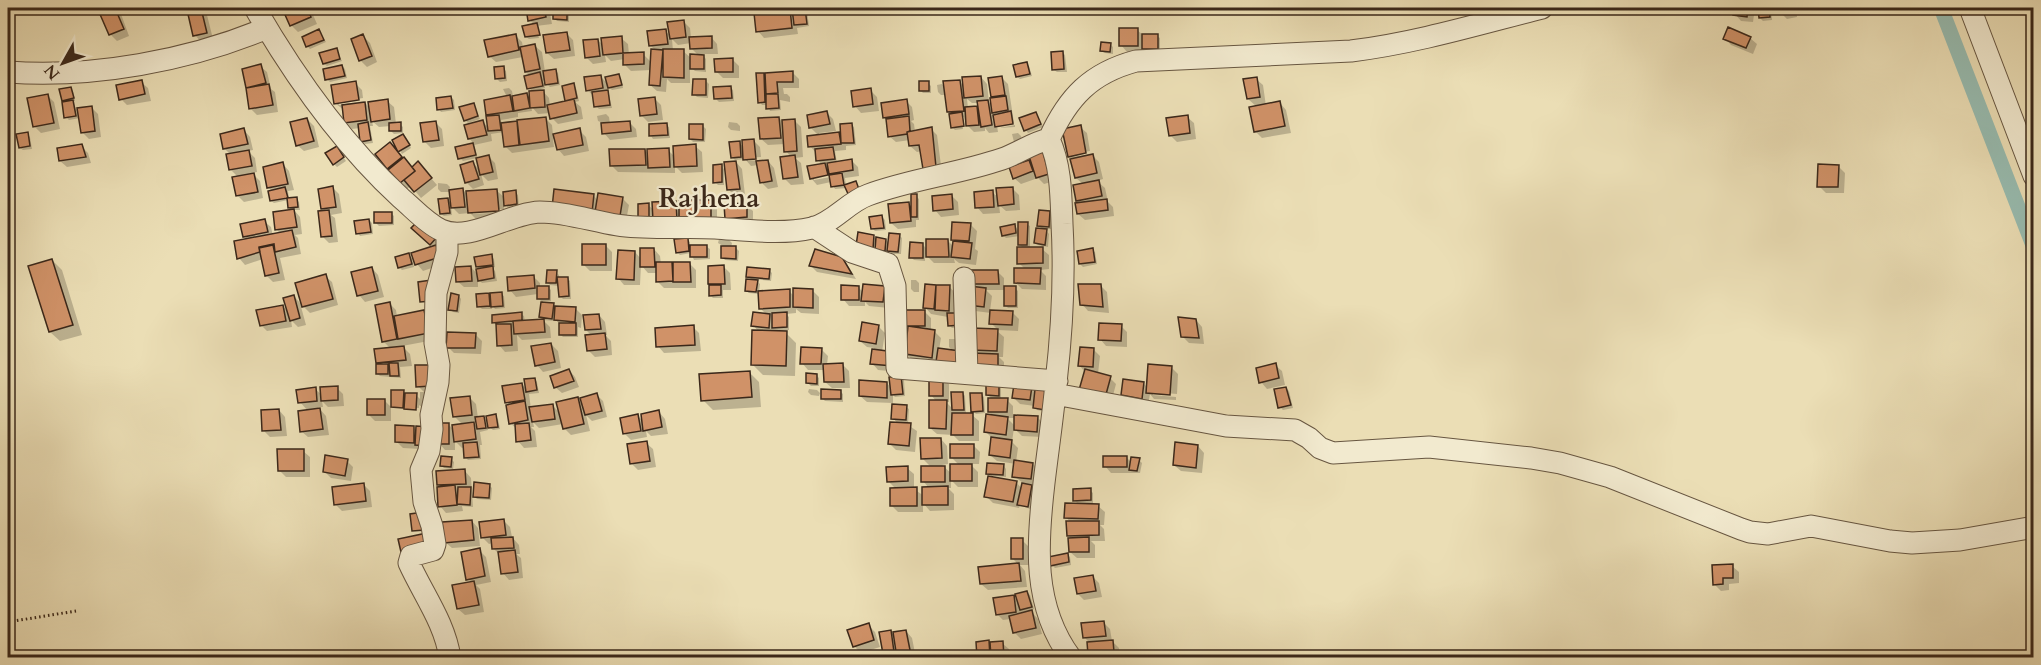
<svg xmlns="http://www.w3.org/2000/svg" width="2041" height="665" font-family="Cardo,serif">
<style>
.shadow{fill:#0003;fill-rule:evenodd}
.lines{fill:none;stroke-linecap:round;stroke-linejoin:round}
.canal{stroke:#98bcb0;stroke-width:15}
.building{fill:#d09268;stroke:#3b281a;stroke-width:1.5}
.minor-casing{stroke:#675641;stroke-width:23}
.path{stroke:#3b281a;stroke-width:3;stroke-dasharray:1.5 3;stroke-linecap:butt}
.minor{stroke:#f2eacf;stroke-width:21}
.labels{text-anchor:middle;stroke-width:4.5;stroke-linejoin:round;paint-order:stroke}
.neighbourhood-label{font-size:27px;font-weight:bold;fill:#3b281a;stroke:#f2eacf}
</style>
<rect width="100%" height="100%" fill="#ebdeb5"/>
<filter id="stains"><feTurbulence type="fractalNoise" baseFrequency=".00333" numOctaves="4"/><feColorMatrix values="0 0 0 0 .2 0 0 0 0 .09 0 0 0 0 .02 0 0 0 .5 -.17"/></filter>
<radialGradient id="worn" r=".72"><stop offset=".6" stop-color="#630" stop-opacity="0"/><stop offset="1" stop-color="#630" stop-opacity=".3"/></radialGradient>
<!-- shadow -->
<path class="shadow" d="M114,8L121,14L129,36L117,41L110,34L101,12Z
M284,8H310L317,24L298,32L291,25Z
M527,8H549L552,24L536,26L539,38L529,39L526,37L535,25L529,20Z
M668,8H711L712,12L674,13Z
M791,8H803L807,11L809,26L797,28L798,34L764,38L758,31L790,10L794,15Z
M873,8H920L878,13Z
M1735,8H1755L1753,22L1741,21L1735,14Z
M1759,8H1771L1772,20L1763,21L1760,18Z
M1779,8H1796L1797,17L1787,19L1780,12Z
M1802,8H1819L1820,14L1808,15Z
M200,9L207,15L213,39L201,42L195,35Z
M567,11L569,14V22L557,21L554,18Z
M683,21L690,28L691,38L711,37L717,44L718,54H702L706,59V72L695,71L690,67V83H671L667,79L666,92L657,91L650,85L651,70L631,71L625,65V59L611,61L605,55L606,62L593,64L586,57L598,40L604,46L621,38L628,44L629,55L643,54L652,63L656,51L650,45L665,31L671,36ZM672,39L678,45L691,43V48L699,56L692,59L683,51H673Z
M1137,30L1143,35L1157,36L1160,38V51H1146L1144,49V52H1127L1121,45Z
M319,31L326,42L310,49L307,46Z
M566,33L573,40L575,56L554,59L547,53Z
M515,35L522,42L523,48L535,46L542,52L545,72L556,71L558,73L560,85L550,87L543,80L545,88L541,89L549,98L550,106L568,102L566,100L574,85L576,88L579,101L575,102L581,107L583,119L558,124L552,118L551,113L538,114L531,106L532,111L518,113V117L501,120L502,124L545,118L552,125L553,135L579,130L586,137L589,151L564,156L558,149L556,138L553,139L554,147L512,153L505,146L504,132L491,134L492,141L474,145L478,159L488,156L495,163L498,179L488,181L481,174L484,185L473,189L466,182L473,163L480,170L477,158L463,161L460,158L457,148L474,144L469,138L483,122L490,129V117L488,115L507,97L503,89L509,88L512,91L513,97L526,95L531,100L533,92L529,88L530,76L526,72L523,57L496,62L489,56Z
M363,36L370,43L377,62L367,67L360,60Z
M1725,38H1750L1757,44L1753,54L1731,45Z
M1110,44L1113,47V54L1105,53L1102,51Z
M336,50L342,61L327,66L324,64Z
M1062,52L1065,55L1067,72H1057L1054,70Z
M733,60L739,66V78H723L716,71Z
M1026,63L1029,66L1032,76L1020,79L1017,77Z
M260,66L267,72L271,89L275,92L278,112L257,115L251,109L243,70Z
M342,66L345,69L347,78L330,82L327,79Z
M503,68L506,71L507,81L500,82L497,79Z
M792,72L799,79V88H783L784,94H787L790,97V102L780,100L781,110L770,111L768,105H762L760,102L763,74L766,78Z
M618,75L621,78L623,88L612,90L607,85L612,108L599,109L596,106L595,97L587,90L600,76L609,85Z
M981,77L987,84L989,102L993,107L990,79L1002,78L1008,84L1014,123L997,126L998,132L989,133L985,128V131L974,132L965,123L966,128L964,117H961L963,129L955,130L952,127V115L948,112L946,95H941L938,92L937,85L942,84L945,88L959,81L964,86ZM967,99L972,103H979V107L968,108Z
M1256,79L1263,85L1266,106L1280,103L1286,110L1291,133L1262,138L1255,131L1257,107L1248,99Z
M706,81L709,84L708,98L697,97L694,94Z
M141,82L148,88L151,101L127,105L121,99Z
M355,83L362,90L363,98L339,102V105L364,101L371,110L387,101L394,107L396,124H400L403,127V133L394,134L391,131V126L379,127L372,121L373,126H370L373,143L365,144L362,141L360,128L352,129L346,122L344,110L336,104Z
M928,83L931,86V93H923L920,90Z
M730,87L733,90L734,101L719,102L716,99Z
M70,88L73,91L75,101H72L77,110L91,107L98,114L101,137L89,139L82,132L80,118L69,120L66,117V103L63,100Z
M870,90L877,97L879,111L861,113L855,106Z
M48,96L54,102L60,129L41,133L34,126Z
M451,97L454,100L455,110L441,112L439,109Z
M655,99L661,105L663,120L648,122L641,115Z
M906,101L912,107L914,120L911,121L914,124L915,132L931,129L937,135L942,173L922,151L917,152L910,146V140L896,142L889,136L887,120L885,117Z
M473,104L480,119L468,123L465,120Z
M827,113L833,119L836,131L819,133V136L810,127Z
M1035,113L1043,127L1028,133L1026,130Z
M606,114L609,117L610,124L629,122L636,129L637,137L610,140L604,133L603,123L598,121L597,116Z
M1187,117L1194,123L1196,139L1177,142L1170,135Z
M779,118L782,121H795L801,127L803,157L795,158L801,163L804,184L791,185L785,179L791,157L786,151L785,144L768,145L761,139Z
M307,119L314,126L319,147L304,151L297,145Z
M435,122L442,129L444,146L431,148L424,141Z
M729,122L737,123L740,126V131L731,130L728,127Z
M666,125L669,127L670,138L653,139L651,136Z
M851,125L854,127L856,145L846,146V150L835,151L837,163L851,160L858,167L859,176L845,178L846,186L856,183L862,195L847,188L835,189L831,182L817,185L811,178L822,165L818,160L817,154L810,146L839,134L842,137ZM829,162V165L830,170L823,163ZM835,173L836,176L814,180V177Z
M1015,125V127L999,128Z
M703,126L706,129L705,142H693L690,139Z
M1080,127L1087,133L1090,151L1072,154V157L1091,154L1099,162L1103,179L1097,181L1105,188L1108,202L1113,207L1114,216L1085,220L1078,214L1081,204L1077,200L1083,184L1076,178L1072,159L1069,156Z
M244,130L250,137L253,150L248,151L255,158L257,172L252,173L260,181L263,198L244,202L237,195L238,177L230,169V154L224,148Z
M1018,133L1021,136L1023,144L1014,142L1012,134Z
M27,134L30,137L32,149L23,150L20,148Z
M406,138L411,148L402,154L394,141Z
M754,141L760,147L761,157L748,158V161L762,160V162L768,161L774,168L778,187L768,189L761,182L758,165L751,166L745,159L735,160L732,157L739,143L744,147Z
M390,144L412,169L418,163L437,185L421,198L411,186L407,189L377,154Z
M81,146L88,153L91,163L67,167L60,161Z
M695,146L702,152L703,172L682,173L675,166V173L618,172L611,165L645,150L649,154L668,150L675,157Z
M339,151L346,161L337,167L334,164Z
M1031,157L1049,160L1055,181L1044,184L1038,178L1021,184L1014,178L1028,162L1034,168Z
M736,162L742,169L745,195L735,196L729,190Z
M283,164L289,171L294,190L288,191L289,199H296L299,202L300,210H294L300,217L302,234L295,235L298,238L301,254L280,258L285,280L273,282L266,275L263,259L245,265L239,258L248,240L244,236L264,221L271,227L273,236L281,234L277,230L292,211L289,208L288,200L274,203L271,201L273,192L269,188Z
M721,166L725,170H724V185H718L715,182Z
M1839,167L1845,173L1844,193H1826L1819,186Z
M438,183L447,184L450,187L449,191L463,190L468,195L496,190L505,198L515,192L518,195L519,207L508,208L504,203V209L473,211V214L504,212L505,217L476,219L470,213L459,214L451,206L452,215L444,216L441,214L447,199L452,204L451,192H441L438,189Z
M333,188L339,194L342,213L331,215L335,218L338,242L329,243L323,237L326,212L322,208Z
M1012,188L1019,195L1020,210L1006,211L999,205L1000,213L983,214L977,207L992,192L999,198Z
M951,195L958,202L959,215L941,217L935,210Z
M594,196L598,201L623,199L629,205L626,221L560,214Z
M916,196L919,199V220H916V227L898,229L891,223L908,203L913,208Z
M675,202L681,208L711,202L717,208V226L642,223L648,205L654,210Z
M746,204L753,211V223L726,218Z
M391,213L394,216V225L379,226L376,223Z
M1049,213L1052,216L1051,229H1045L1049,234L1048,247L1038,245L1035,242L1043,230L1039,226Z
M882,217L885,220L886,230L875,231L872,228Z
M369,220L372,223L373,234L360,236L358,233Z
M419,222L443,245L446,263L423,271L417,264L433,247L413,228Z
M970,224L977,231L975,249L978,251L976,265L959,263L954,259L955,263H934L925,254V261L914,260L911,257L923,245L928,250L948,241L954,247V241L952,239Z
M1027,224L1030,226V249H1042L1049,255V269L1040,270L1046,276V290L1022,289L1015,282L1025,269L1019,263L1024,249L1019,244V236L1006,238L1003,235L1014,225L1019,231Z
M860,234L886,240L890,244L899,235L902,238L901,254H892L888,250L887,253L875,251Z
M687,239L690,242V247H707L710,249V259L694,260L691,253L680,255L677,252Z
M719,239L729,240L732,243L731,248H736L739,251L738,261L725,260L722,257L723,246L718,243Z
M606,246L612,252V271H590L583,264Z
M654,249L660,256L661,264L689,263L696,270V288H664L657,281V273H648L641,265L640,285H624L618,278L635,252L641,259Z
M1092,250L1095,252L1097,264L1083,267L1080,264Z
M409,255L412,258L414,267L402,270L399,267Z
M491,256L494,259L495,267L492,268L495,271L497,281L482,283L478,279V287H464L457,281L471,267L478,275L480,270L477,267Z
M841,259L848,266L856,279L817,272L811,266Z
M52,260L62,270L82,335L60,341L50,332Z
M724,267L730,273L731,290H723V298H713L710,295L713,287L709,284Z
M372,268L378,275L384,297L365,302L359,295Z
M769,270L772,273L771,281L755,279L760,284L759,292L789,291L795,297L813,291L819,297V314L801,313L796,309V313L786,314L789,317V330H776V332L786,333L796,343L795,376L763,375L753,365L759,332L753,325L767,315L760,308L759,294L749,293L746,291L753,281L748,276Z
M556,272L559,275V279L567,278L570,281L571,299H563L560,296L559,286L550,285L547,282Z
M998,272L1004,278V288H1015L1018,291V308H1008L1005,305V290H986L992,296L990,311L1012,312L1019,319L1018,331L998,330L991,323V313L975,311L969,305L978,288L973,283Z
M325,276L332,282L338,305L310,313L304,307L297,284Z
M533,276L540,283V287H548L551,290V301H543V304L553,305L556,307L576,309L582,315L581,328L578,327V337H563L560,334V324L555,319V321L543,320L540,317L542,302L538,298V294L516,297L510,290Z
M911,280H916L919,283V292H914L911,289Z
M926,286H949L955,293L963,327L952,328L949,325L948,317L931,314L925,307Z
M1101,286L1107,292L1109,313L1088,311L1082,304Z
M858,287L863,292L884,287L890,294L889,308L869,306L865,302V306H849L843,299Z
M501,294L504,296L505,308L495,309L492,305V309H482L479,306L478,295Z
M294,296L300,303L306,325L298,327L291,320L292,327L267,331L261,325L283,306L289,313Z
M459,296L461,299L459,313L453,312L450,309Z
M389,303L396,310L397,317L424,312L430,318L434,340L402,346L410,354L412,366L400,367L401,378L380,376L377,373L381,366L378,363L391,349L383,341Z
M925,312L931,318V331H934L941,338L939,350L953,351L949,347V339H959L964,370L913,360L906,354L909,327L908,325Z
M521,314L524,316L525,322L544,321L550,327L551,338L522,340L517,335L518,351L505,352L499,345L496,325L494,322Z
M599,315L605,322L607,335H605L611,341L612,355L595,357L588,350L592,336L586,330Z
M1196,320L1202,327L1204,344L1189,343L1182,336Z
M878,326L885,333L882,352L899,372L878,370L872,363L874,348L867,347L860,341Z
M1121,326L1127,332V347L1106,346L1100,339Z
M693,327L699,333L701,351L664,353L658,346Z
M997,331L1004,337L1003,357H999L1004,362V374L974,355L973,349Z
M475,334L482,341L481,354L454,353L448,347Z
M551,344L558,351L561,368L543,372L537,365Z
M821,349L828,356L827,365H843L849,371L850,388H832L825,382V370H808L802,363Z
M1094,350L1100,356L1098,374L1110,378L1116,384L1111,403L1079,365Z
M1275,365L1282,371L1285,385L1267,389L1261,382Z
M1172,368L1178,374L1177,394L1153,392V395L1176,397V400L1154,399L1150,394L1148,405L1129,401L1122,395L1144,384L1148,388Z
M569,370L575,377L579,387L562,393L555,387Z
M749,372L759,382L761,407L713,410L703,400Z
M436,373L423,408L419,405V408L392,407L393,392L416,395L420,399V392H424L418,386Z
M816,375L819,378V386H811L808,383Z
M901,377L904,380L905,396L895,397L893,395V403L867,402L860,396L887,383L891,388Z
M943,378L949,384V402H946L953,409L963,393L965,396L966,415H972L979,421V441H959L953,435L937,434L930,428L937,402L931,395Z
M535,379L537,382L539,393L529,394L531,409L552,405L561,414L577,398L583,404L597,395L603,401L607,417L592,421L586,415L590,431L571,435L564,428L563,424L539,428L533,422L534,427H531L535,431L537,447L524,448L518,441L517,429L510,423V406L507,402L522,384L527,390Z
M998,384L1001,387V400H1007L1013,406V416L1038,418L1044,424L1043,437L1022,436L1014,428L1012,442L1018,448L1016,462L1033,464L1039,470L1037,485L1029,484L1034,489L1030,509L1020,505L1019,508L993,503L986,496L1016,482L1022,489L1023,483L1014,476L1016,464L997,461L990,455L992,438L986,432L994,417L989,412L992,399L987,394ZM1007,418H1016L1015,426Z
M1031,387L1036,392L1047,412L1037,410L1035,406L1020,404L1013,397Z
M337,388L343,394L344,406L328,407L322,401L323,407H318L326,416L329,435L308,437L301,431L308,411L300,402L315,389L322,395Z
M1286,388L1289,391L1293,408L1283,410L1280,407Z
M809,389L817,390L820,393L819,396L811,395L808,392Z
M840,391L843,394V402L825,401L822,398Z
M981,394L984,397L985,413L976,414L973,411Z
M470,398L476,404L478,418H484L489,423L495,416L498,419L500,429L493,430L487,425L488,430L480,432L482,445H480L481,459L468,460L466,458L465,447L462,448L455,441V450H445L439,443L449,425L454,430L463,425L454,416ZM472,421H477L478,428Z
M384,400L391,407V421H375L369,415Z
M906,407L909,409L908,425L917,431L915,452L896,450L890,444L898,424L893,418Z
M279,410L285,417L287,436L270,437L264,431Z
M659,412L665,419L668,434L651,436L646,431L647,437L631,440L624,433L638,416L643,421Z
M413,427L417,431V428L420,449L403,448L397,442Z
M941,439L947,446L948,464L942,465L952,474L959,465L951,457L973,445L980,452L979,464H970L978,472V487H958L951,480V488H948L954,494V510L930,511L923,503V512H898L892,506L896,489L888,481L907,468L914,474V489L924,496L929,488L923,481L931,467L922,458Z
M646,443L653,449L656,467L638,470L631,463Z
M1198,446L1204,453L1202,473L1181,471L1174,465Z
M303,451L310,457V477H286L279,470Z
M1127,458L1132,463L1139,460L1142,463L1140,473H1111L1105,466Z
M451,459L454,462L453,469L444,468L442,466Z
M347,461L353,467L351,481L331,478L324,471Z
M1004,466L1006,469V477L993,476V478L988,473Z
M465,471L471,478L473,507L462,506L463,511L446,513L440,506L442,488L439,485Z
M363,484L370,491L372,507L342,511L336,505Z
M489,485L492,488L491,500L477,499L474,496Z
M1090,490L1093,493V506H1098L1105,512L1104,525H1100L1104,529L1105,541H1091L1095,545V558H1077L1070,552V537L1068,535L1071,523L1066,517L1079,505L1075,501Z
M472,521L478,528L480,546L452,548L445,542Z
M504,521L510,527L512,537L519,545L520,554H516L521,558L523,578L509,580L503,573L500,555L493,548V543L489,544L482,537Z
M1022,540L1028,546L1029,565H1020L1025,571L1027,587L988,590L981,584L1018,564L1013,559Z
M479,550L486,557L491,582L476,585L480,589L484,612L465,615L458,609L472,583L468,579Z
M1067,554L1070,557L1071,565L1055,568L1052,565Z
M1732,566L1739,572V583L1729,584V590L1721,591L1714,584Z
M1093,577L1099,583L1102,597L1084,600L1078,594Z
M1027,592L1030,595L1034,609L1030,610L1038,619L1042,634L1021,639L1014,632L1011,619L1003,620L997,614L1014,597L1019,602Z
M1104,623L1110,629L1112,641L1119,648L1120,658H1093L1089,654L1090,643L1085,638Z
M868,625L875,632L880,647L861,653L854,646Z
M890,631L892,634L906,631L912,638L916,658H889L884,653Z
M988,642L990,644L1002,643L1009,649V658H979Z"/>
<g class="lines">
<!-- canal -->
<path class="canal" d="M1941,8L2034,248"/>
</g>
<!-- building -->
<path class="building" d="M110,8H115L124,29L109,35L99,12Z
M201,8L207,33L193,36L187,10Z
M282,8H307L311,17L290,26Z
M526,8H544L546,17L528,21Z
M792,8H805L807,24L794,25Z
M1734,8H1748L1747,17L1733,15Z
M1758,8H1769L1770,17L1759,18Z
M553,9L567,10V20L553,19Z
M790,9L792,28L756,32L754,13Z
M684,20L686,37L670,39L667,22Z
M537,23L540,35L525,37L522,26Z
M1728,27L1751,37L1746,48L1723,39Z
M1119,28H1138V46H1119Z
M319,29L324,40L306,47L302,37Z
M666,29L668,44L649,46L647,31Z
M567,32L570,50L546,53L543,35Z
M363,34L372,56L359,61L351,39Z
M516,34L519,50L488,57L484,40Z
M1142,34H1158V49H1142Z
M622,36L623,53L603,55L601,38Z
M712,36V48L690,49L689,37Z
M598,39L600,56L585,58L583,40Z
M1101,42L1111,43L1110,52L1100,51Z
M535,44L540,69L525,72L520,47Z
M337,48L340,59L323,64L319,53Z
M651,49L663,50L660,86L649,85Z
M663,49H684V78L663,77Z
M1063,51L1064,69L1052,70L1051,52Z
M644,52V64L623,65V53Z
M690,54L704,55V69H690Z
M733,58V72H715L714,59Z
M1027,62L1030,74L1016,77L1013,65Z
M261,64L266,83L246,88L242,69Z
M342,65L345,76L325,80L323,69Z
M504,66L505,78L495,79L494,67Z
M556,69L558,83L545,85L543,71Z
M793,71V82H777L778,93L766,94L765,73Z
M540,72L543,86L527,89L524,76Z
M756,73H764L765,102L758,103Z
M619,74L622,85L608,88L605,77Z
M601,75L603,88L586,91L584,77Z
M981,76L983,96L964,98L962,77Z
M1002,76L1005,95L991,97L988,78Z
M1257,77L1260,97L1247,99L1243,79Z
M693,79H706V95H692Z
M142,80L145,94L119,100L116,85Z
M960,80L964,111L947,112L943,81Z
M356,81L359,100L334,104L331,85Z
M919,81H929V91H919Z
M574,83L577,98L565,101L562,86Z
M269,84L273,105L249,109L246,88Z
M731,86L732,98L714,99L713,87Z
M71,87L74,98L62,101L59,89Z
M871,88L873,104L853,107L851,91Z
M544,90L545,107L530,108L529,91Z
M608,90L610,105L594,107L592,92Z
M527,93L530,108L514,111L512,96Z
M48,94L54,123L33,127L27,98Z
M766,94H778L779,108L766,109Z
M510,95L513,111L486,115L484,100Z
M451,96L453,108L437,110L436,98Z
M1006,96L1008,110L992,113L990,98Z
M655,97L657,114L640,116L638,99Z
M388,99L390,119L371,122L368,102Z
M574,99L577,113L550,119L547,105Z
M907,99L909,114L883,118L881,103Z
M73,100L76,116L64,118L62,102Z
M988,100L992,125L981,127L977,101Z
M1280,101L1285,126L1254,132L1249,107Z
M365,102L367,120L344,123L342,105Z
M474,103L478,116L464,121L459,107Z
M92,106L95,131L81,133L77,108Z
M977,106L979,125L966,126L965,107Z
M827,111L830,124L809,128L807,115Z
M1011,111L1013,124L995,127L993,115Z
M962,112L964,126L951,128L949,114Z
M1036,112L1041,124L1024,131L1019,118Z
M499,115L501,130L488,131L486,116Z
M1188,115L1190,133L1169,136L1166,118Z
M909,116L910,131L907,132V134L888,137L886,119Z
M546,117L549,141L520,145L517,120Z
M779,117L781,138L760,139L758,118Z
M307,118L314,141L296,146L290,122Z
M795,119L797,151L784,152L782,120Z
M483,120L487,135L468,139L464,125Z
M436,121L439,140L423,142L420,123Z
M517,121L519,145L504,147L501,123Z
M630,121L631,131L602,134L601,123Z
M368,122L371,140L360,142L358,124Z
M401,122V131H389V123Z
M667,123L668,135L649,136V124Z
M852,123L854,143H841L840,124Z
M689,124H703V140L689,139Z
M1081,125L1086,153L1068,157L1062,129Z
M932,127L936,167L923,169L919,145L909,146L907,132Z
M244,128L248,144L223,149L220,134Z
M580,128L583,145L557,150L553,134Z
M28,132L30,146L19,148L16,134Z
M839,132L841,144L808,147L807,136Z
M403,134L410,145L398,152L392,140Z
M754,139L756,159L743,160L742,140Z
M740,141L741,157L731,158L729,142Z
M390,142L402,157L387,169L375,154Z
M473,143L476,155L458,159L455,147Z
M82,144L86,157L59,161L57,148Z
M696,144L697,166L674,167L673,146Z
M337,146L344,157L333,165L325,153Z
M833,147L835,159L816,161L815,149Z
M669,148L670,167L648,168L647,149Z
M609,149H645L646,165L610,166Z
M249,150L252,166L229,170L226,154Z
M1043,152L1049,174L1036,178L1029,156Z
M1093,154L1097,173L1075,178L1070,159Z
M489,155L493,172L480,175L476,158Z
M795,155L798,177L783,179L780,157Z
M404,157L415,171L400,183L388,170Z
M852,159L853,170L829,174L827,163Z
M768,160L772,181L760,183L756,161Z
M1029,160L1033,171L1013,179L1009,167Z
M418,161L432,178L414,192L404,180L415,171L412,167Z
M473,161L479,179L465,183L460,165Z
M736,161L740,189L727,190L724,162Z
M283,162L288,184L267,188L263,167Z
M825,163L828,175L810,179L807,166Z
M722,164V182L713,183V165Z
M1818,164L1839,165L1838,187H1817Z
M254,173L258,192L236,196L232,177Z
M842,173L844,185L831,187L829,175Z
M1099,180L1102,196L1076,201L1073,185Z
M856,181L860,192L849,196L844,185Z
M333,186L336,207L321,209L318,189Z
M285,187L288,198L270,201L268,191Z
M1013,187L1014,204L998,206L996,188Z
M463,188L465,207L451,208L449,190Z
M497,189L499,211L468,213L466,191Z
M554,189L594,194L592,213L552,208Z
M516,190L517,204L504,206L503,192Z
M993,190L994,207L975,208L974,192Z
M598,193L623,197L620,216L595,212Z
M911,194H917V217H911Z
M952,194L953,209L933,211L932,196Z
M297,197L298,207L288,208L287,198Z
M448,198L450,213L440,214L438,199Z
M1107,199L1108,210L1077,214L1075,203Z
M679,200H711V221L679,220Z
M676,201L677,220L653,221L652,202Z
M909,202L911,221L890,223L888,204Z
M649,203V220L638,221V204Z
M747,203V217L725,219L724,204Z
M294,209L297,227L275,230L273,212Z
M329,210L332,236L321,237L318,211Z
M1039,210L1050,211L1049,227L1037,226Z
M374,212H392V223H374Z
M882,215L884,228L871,229L869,217Z
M265,219L268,232L243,237L240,224Z
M369,219L371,232L356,234L354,221Z
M419,220L437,237L430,245L411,228Z
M952,222L971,223L969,241L951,240Z
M1018,222H1028L1027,245H1018Z
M1015,224L1016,233L1002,236L1000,227Z
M1036,228L1047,229L1045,245L1034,243Z
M292,230L296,247L275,252L274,244L259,247L260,252L237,259L234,241Z
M858,232L874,235L873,249L856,246Z
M889,233L900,234L898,252L887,251Z
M876,237L886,239L885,251L875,250Z
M688,238L689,251L676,253L674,239Z
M926,239H948L949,257H926Z
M953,241L972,243L970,259L951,257Z
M910,242L923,243V258H909Z
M582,244H606V265H582Z
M273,245L279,273L265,276L259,248Z
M436,245L440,257L415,265L411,253Z
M690,245H707V257H690Z
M721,246H736V259L721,258Z
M1017,247H1043V263L1017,264Z
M640,248H654L655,267H640Z
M1093,248L1095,262L1079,264L1077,251Z
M815,249L842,257L852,274L809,266Z
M618,250L635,251L634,280L616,279Z
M409,253L412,264L398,268L395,257Z
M492,254L493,265L476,267L474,257Z
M52,259L73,325L49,332L28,266Z
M656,262H672L673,281L656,282Z
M673,262H690L691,282H673Z
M724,265L725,284H708V266Z
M471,266L472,281L456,282L455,267Z
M493,266L494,278L478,281L476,269Z
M372,267L378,291L357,296L351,272Z
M747,267L770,269L769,279L746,277Z
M1014,268H1041L1040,284L1014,283Z
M547,270H557L556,283H546Z
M971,270H998L999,284H971Z
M326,274L333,299L302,307L295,283Z
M534,275L535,288L508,291L507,277Z
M557,277H568L569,296L559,297Z
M746,279L758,280L756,292L745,291Z
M431,280L432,301L420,302L418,282Z
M863,284L885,286L883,302L861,301Z
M925,284L936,285L934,309L923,308Z
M1078,284H1101L1103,307L1080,305Z
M709,285H721V295L709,296Z
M841,285L859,286V300H841Z
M936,285H950L949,311L935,310Z
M537,286H549V299H537Z
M969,286L986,288L984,307L967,305Z
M1004,286H1016V306H1004Z
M793,288L813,289V308L793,307Z
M790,289V307L759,309L758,291Z
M502,292L503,306L491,307L490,293Z
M451,293L459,295L457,311L448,310Z
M489,293L490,306L477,307L476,294Z
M294,295L300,318L290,321L283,298Z
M390,302L397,339L382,342L375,305Z
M541,302L554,303L552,319L539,317Z
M283,305L286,321L260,326L256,310Z
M555,306L576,307L575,322L554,320Z
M424,310L429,333L398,339L394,316Z
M906,310H925V326H906Z
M990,310L1013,311L1012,325L989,324Z
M522,312V320L492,323V315Z
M753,312L770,314L769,328L751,326Z
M787,312V327L772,328V313Z
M947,313H960L961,325L948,326Z
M599,314L601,329L585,330L583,315Z
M1178,317L1196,319L1199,338L1181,337Z
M544,319L545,332L514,334L513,321Z
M862,322L879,325L876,344L859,341Z
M559,323H576V335H559Z
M1099,323L1122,324L1121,341L1098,340Z
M496,324H511L512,345L497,346Z
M694,325L695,345L656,347L655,328Z
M908,326L935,330L932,358L905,354Z
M972,328L998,329L997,351L971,350Z
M752,330L787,331L786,366L751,365Z
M447,332L476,333L475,348H446Z
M605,333L607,349L587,351L585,335Z
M551,343L555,362L535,366L531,346Z
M404,346L406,360L376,363L374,349Z
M801,347L822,348L821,364H800Z
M1080,347L1094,348L1093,367L1078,366Z
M938,348L960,351L958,364L936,362Z
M872,349L895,352L893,366L870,364Z
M972,353L998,354V368L972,366Z
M389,363H398L399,376H390Z
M843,363L844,382H824L823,364Z
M1276,363L1279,378L1259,383L1256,368Z
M376,364H388V374H376Z
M1148,364L1172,366L1170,395L1146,393Z
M415,365H430L431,386L416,387Z
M569,369L574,381L554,388L550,376Z
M1085,369L1111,376L1105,398L1079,390Z
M750,371L752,397L701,401L699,374Z
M806,373L817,374V384L806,383Z
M901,375L903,394L891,395L889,377Z
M929,376H943V396H929Z
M535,378L537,390L526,392L524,379Z
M1123,379L1144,382L1142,399L1121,395Z
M859,380L887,382V398L859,396Z
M986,382L999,383V396L986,395Z
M522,383L525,400L505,403L502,386Z
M1014,384L1032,386L1030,400L1012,398Z
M338,386V400L321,401L320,387Z
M316,387L317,401L298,403L296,390Z
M1286,387L1291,405L1278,408L1274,389Z
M821,389L841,390V399H821Z
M1035,389L1047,391L1045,410L1033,408Z
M391,390H404L403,408L391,407Z
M951,392H963L964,410H952Z
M405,393H417L416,410L404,409Z
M597,393L602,411L585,415L580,398Z
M970,393H982L983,411L971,412Z
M470,396L472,415L453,417L450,398Z
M578,397L584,424L563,429L556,402Z
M988,398H1008L1007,412H988Z
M367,399H385V415H367Z
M929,400H947L946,429L929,428Z
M525,401L528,420L509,424L506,405Z
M553,404L555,419L532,422L529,407Z
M892,404L907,405L906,420L891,419Z
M320,408L323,429L300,432L298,411Z
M279,409L281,430L262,431L261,410Z
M659,410L662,427L643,431L641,414Z
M952,413H973V435H951Z
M496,414L498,427L488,428L486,416Z
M638,414L641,431L623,434L620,418Z
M986,414L1008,417L1006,435L984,432Z
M1014,415L1038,416L1037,432L1014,430Z
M484,416L486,428L477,429L475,417Z
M474,422L476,439L454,442L452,425Z
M890,422L911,423L909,446L888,444Z
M437,423H449V444H437Z
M529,423L531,440L516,442L515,424Z
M395,425L414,426V443L395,442Z
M416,426L429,427L428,446L415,445Z
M991,437L1012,440L1010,458L989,455Z
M920,438H941L942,458L921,459Z
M647,441L650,461L630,464L627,444Z
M477,442L479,457L464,458L463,443Z
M1175,442L1198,445L1196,468L1173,465Z
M950,444H974V458H950Z
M277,449H304V471H278Z
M325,455L348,459L345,476L323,472Z
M441,456L452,457L451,467L440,466Z
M1103,456H1127V467H1103Z
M1131,457L1140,458L1137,471L1129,470Z
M1014,460L1033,463L1031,479L1012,477Z
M987,463L1004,464L1003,475L986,474Z
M950,464H972V481H950Z
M908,466V481L887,482L886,467Z
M921,466H945V482H921Z
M465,469L466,484L437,485L436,471Z
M988,476L1017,481L1013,502L984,497Z
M474,482L490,484L489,498L473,497Z
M364,483L366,501L334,505L332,487Z
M1022,483L1032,485L1028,507L1017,505Z
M455,485L457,505L438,507L437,487Z
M948,486V505H922V487Z
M458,487H471L470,505L457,504Z
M917,487V506H890V488Z
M1091,488V500L1073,501V489Z
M1065,503L1099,504L1098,519L1064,518Z
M423,512L425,530L412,531L410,514Z
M504,519L506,535L481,538L479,522Z
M472,520L474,540L444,543L442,522Z
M1066,521H1099V535L1067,536Z
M427,533L430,546L401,552L398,539Z
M513,537L514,548L492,549L491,538Z
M1089,537V552H1069L1068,538Z
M1011,538H1023V559H1011Z
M480,548L485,576L466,580L461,552Z
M515,550L518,572L501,574L498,552Z
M1068,553L1069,562L1050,566L1048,557Z
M1019,563L1021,581L980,584L978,567Z
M1733,564V578H1723V584L1713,585L1712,565Z
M1093,575L1096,591L1077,594L1074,578Z
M474,581L479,605L457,609L452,585Z
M1027,591L1032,607L1020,610L1015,594Z
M1014,595L1016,612L996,615L993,598Z
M1032,610L1036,628L1013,633L1009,616Z
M1104,621L1106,636L1083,638L1081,623Z
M869,623L874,640L853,647L847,630Z
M891,630L894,652L883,654L879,632Z
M906,630L911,655L897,658L893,632Z
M989,640L990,658H977L976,642Z
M1113,640L1114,652L1088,655L1087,642Z
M1003,641L1004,658H991L990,642Z
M975,653V658H944V654Z"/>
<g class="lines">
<!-- minor casing -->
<g class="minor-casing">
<path id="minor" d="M255,8C295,77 342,144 401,198C414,209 426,223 441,230C469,243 509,213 540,212C566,212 592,221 617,225C649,230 682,226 715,228C746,230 781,235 812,228C833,223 848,202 868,195C911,179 958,174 1002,159C1019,153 1032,143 1049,139
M1970,8L2034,176
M8,72C93,78 188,61 267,28
M814,227L852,252L888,264L895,286L897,368L1057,381
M447,233V252L436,293L435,343L439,365L438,382L431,415L432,429L429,451L421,470L424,502L432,526L435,544L433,550L411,556L409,563C423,594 445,623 450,658
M964,278L967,373
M1055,394L1226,426L1295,430L1309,438L1320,448L1333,453L1429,447L1531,458L1560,463L1610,477L1741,529L1750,532L1768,534L1811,526L1890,541L1912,543L1960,540L2034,527
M1071,658C1032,606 1037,543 1044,483C1048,449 1053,416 1056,383C1062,330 1065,277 1062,224C1061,194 1061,166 1049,139C1068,97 1091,73 1136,61L1351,51C1416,43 1479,24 1542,8"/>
</g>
<!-- path -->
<path class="path" d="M8,622L76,611"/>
<!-- minor -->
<use href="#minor" class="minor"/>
</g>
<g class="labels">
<!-- neighbourhood labels -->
<g class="neighbourhood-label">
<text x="709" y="207">Rajhena</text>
</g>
</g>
<!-- margin -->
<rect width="2041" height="665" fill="none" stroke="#ebdeb5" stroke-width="30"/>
<rect x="9" y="9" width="2023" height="647" fill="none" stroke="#3b281a" stroke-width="3"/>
<rect x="15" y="15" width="2011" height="635" fill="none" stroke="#3b281a" stroke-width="1.5"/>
<!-- north arrow -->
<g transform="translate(63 63) rotate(230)" stroke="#f2eacf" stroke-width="4.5" paint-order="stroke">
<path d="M0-4.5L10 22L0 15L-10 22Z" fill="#3b281a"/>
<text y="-9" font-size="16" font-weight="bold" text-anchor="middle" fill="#3b281a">N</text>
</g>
<rect width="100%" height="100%" filter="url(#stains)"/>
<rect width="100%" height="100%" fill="url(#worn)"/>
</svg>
